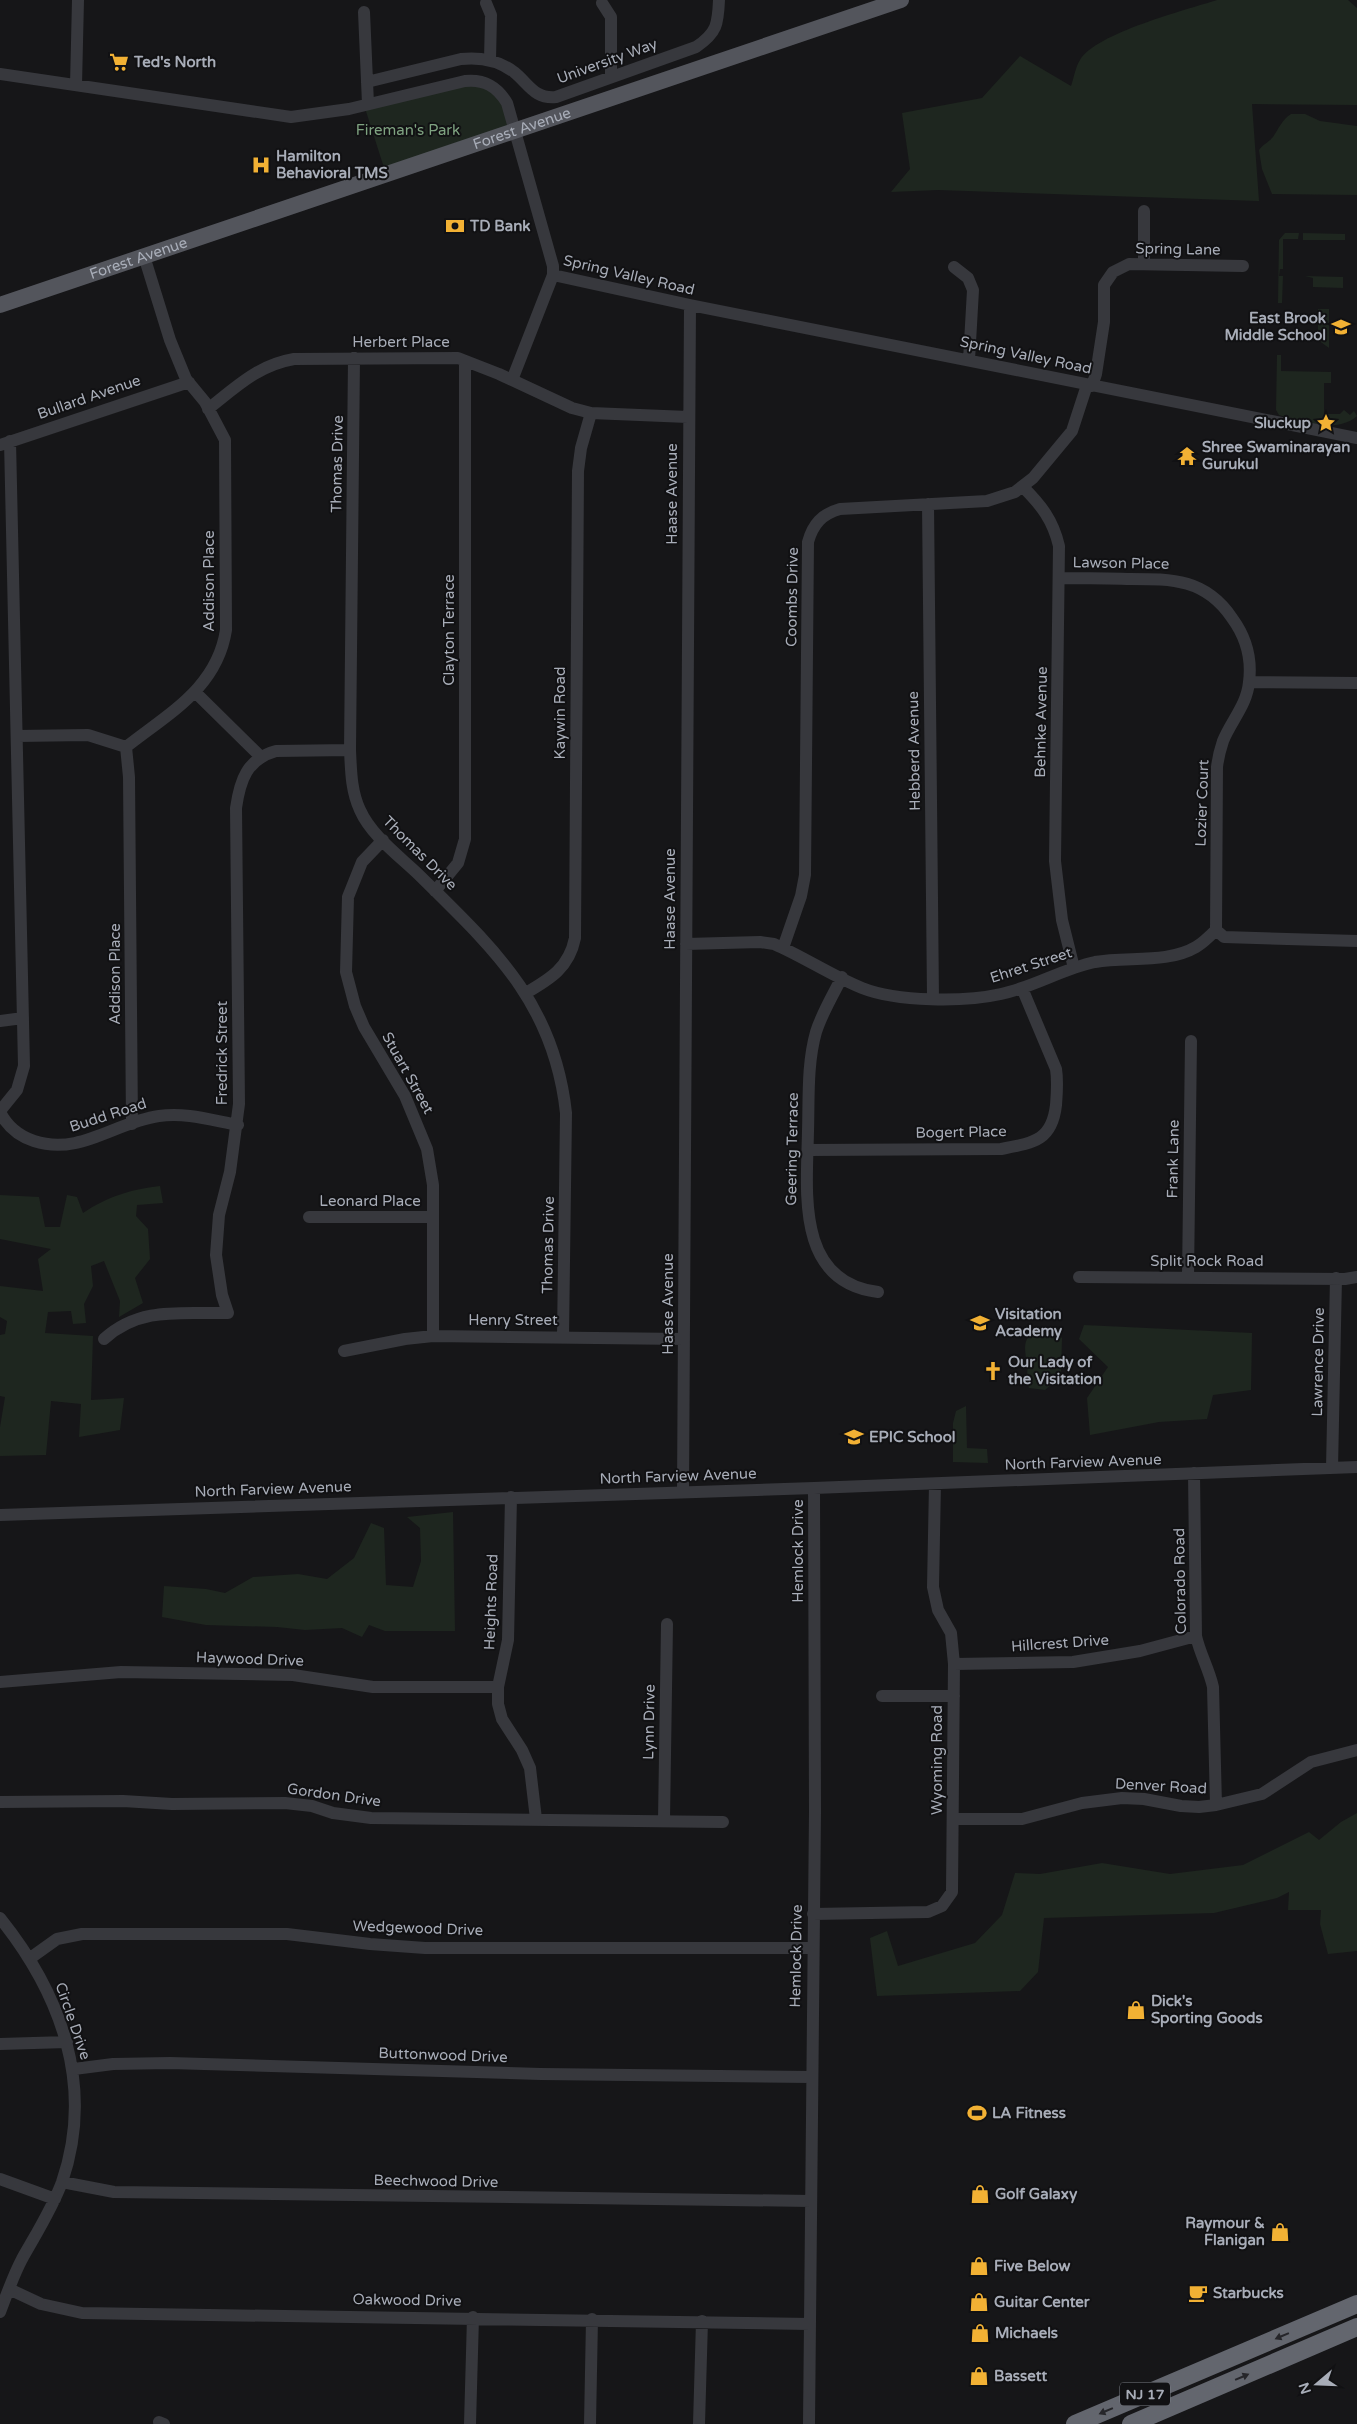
<svg xmlns="http://www.w3.org/2000/svg" width="1357" height="2424" font-family="'Varela Round',sans-serif">
<style>
.green{fill:#1e261f}
.lines{fill:none;stroke-linecap:round;stroke-linejoin:round}
.minor{stroke:#37383d;stroke-width:12}
.major{stroke:#53555c;stroke-width:16}
.highway{stroke:#63666e;stroke-width:18}
.oneway{fill:#26262a}
.labels{text-anchor:middle;stroke-width:4;stroke-linejoin:round;paint-order:stroke}
.shield{fill:#111113;stroke:#7b7e86;stroke-width:1}
.shield-label{font-size:14px;font-weight:bold;fill:#a8adb8}
.street-label{font-size:15px;fill:#a8adb8;stroke:#111113}
.poi-label{font-size:15px;font-weight:bold;fill:#a8adb8;stroke:#111113;text-anchor:start}
.park-label{font-size:15px;fill:#7fa381;stroke:#111113}
</style>
<rect width="100%" height="100%" fill="#161618"/>
<!-- green -->
<path class="green" d="M1217,0H1348L1357,8V105L1252,104L1259,201L938,190L891,192L910,169L902,113L982,98L1020,56L1071,86C1074,78 1075,68 1080,60C1096,33 1186,10 1217,0Z
M465,81L490,84L516,130L386,174L364,105Z
M1291,114H1305L1320,121L1357,126V195L1272,194L1262,169L1259,150C1263,144 1269,142 1273,137C1279,128 1282,120 1291,114Z
M1285,233H1299L1298,239H1283V269H1280L1279,276H1283L1282,303H1278L1279,240Z
M1303,233L1345,234V240H1303Z
M1305,276L1343,277V288L1313,287V278Z
M1318,309H1329V348L1318,340Z
M1277,355H1281V371L1331,372V383H1324V414H1340L1344,410L1350,415L1354,411L1357,416C1337,434 1302,422 1279,415L1276,410Z
M160,1186L163,1203L137,1205L136,1216L148,1229L150,1259L135,1278L143,1303L119,1317L120,1301L104,1261L91,1266L93,1286L84,1304L86,1323L73,1324L71,1311L48,1312L45,1333L93,1336L91,1400L124,1398L120,1430L79,1437L81,1404L51,1401L46,1455L0,1456V1427L5,1397L0,1396V1335L5,1334L7,1321L0,1317V1286L43,1291L38,1259L51,1249L0,1239V1195L39,1197L45,1227H60L67,1195L77,1197L83,1213C109,1196 129,1190 160,1186Z
M1084,1325L1252,1333L1251,1390L1213,1395L1207,1419L1159,1422L1090,1435L1087,1398L1108,1367L1079,1339Z
M1033,1331H1051L1062,1338L1061,1376L1045,1390L1029,1388C1026,1380 1028,1373 1027,1364C1025,1350 1022,1342 1033,1331Z
M966,1406L967,1448L987,1449L988,1463L953,1462V1423L956,1411Z
M453,1512L455,1631H385L369,1625L362,1637L342,1628L305,1630L277,1627L206,1625L162,1617L164,1586L206,1589L225,1593L253,1577L298,1574L327,1579L354,1558L371,1523L384,1528L386,1585L413,1587L421,1561L420,1528L407,1517Z
M1357,1813V1951L1328,1954L1320,1924L1321,1910H1288L1289,1892L1277,1898L1214,1913L1044,1918L1038,1972L1020,1991L877,1996L870,1938L887,1931L898,1966L975,1943L1002,1915L1015,1873L1040,1874L1102,1863L1170,1874L1243,1865L1309,1832L1319,1840L1341,1822Z"/>
<g class="lines">
<!-- minor -->
<path class="minor" d="M486,3L491,15L490,60
M602,3L611,17V77
M364,12L368,104
M0,74L291,117L349,109L465,81C484,79 497,86 507,103L553,266V275L690,305L1357,438
M367,82L461,59C480,57 498,60 514,72C529,84 534,99 556,97L696,47C717,33 718,24 719,0
M76,85L78,0
M1144,211V264
M954,267L968,278L973,290L969,360
M354,358L350,750C351,770 351,791 360,810C371,835 398,855 418,874C493,948 554,1002 566,1113L563,1337
M512,380L553,275
M1092,386L1096,374L1104,322V285L1113,272L1129,264L1243,266
M208,409C236,387 258,365 294,359L458,358L499,374L572,408L591,413L688,417
M0,445L189,382
M1023,487C1041,505 1053,520 1059,546L1055,861L1062,920L1074,968
M928,504L933,998
M1059,578C1082,578 1105,578 1127,579C1171,579 1205,578 1232,618C1246,637 1252,659 1249,682C1247,705 1231,721 1223,741C1220,750 1218,758 1217,767L1216,930
M1249,682L1357,683
M195,692L261,757
M17,736L88,735L126,747
M126,747C169,713 217,688 226,630L225,440L205,402L186,379L170,340L144,256
M126,747L129,777L132,1124
M383,840L362,862L348,897L346,972L355,1006L364,1027L405,1096L427,1149L433,1185V1336
M435,891L458,863L465,839V361
M1216,930L1224,937L1357,941
M686,944L760,942L774,944C804,957 832,976 862,988C897,1002 965,1002 1001,994C1034,987 1062,969 1095,962C1127,956 1167,964 1196,947C1203,943 1210,936 1216,930
M783,948L801,896L805,875L808,542C813,524 822,514 840,509L987,501L1015,492L1033,478L1072,431L1087,385
M842,977C833,995 822,1013 816,1032C807,1064 809,1098 808,1131C807,1191 795,1282 878,1292
M526,993C550,979 569,968 575,938L578,471L581,448L591,413
M0,1021L23,1018
M0,1111L17,1090L24,1066L10,441
M0,1112C7,1126 19,1136 34,1141C80,1156 115,1122 159,1116C185,1112 211,1120 238,1125
M808,1150L1001,1149C1033,1143 1052,1141 1056,1105C1057,1092 1058,1081 1056,1069L1022,988
M309,1217H432
M1079,1277L1345,1279L1357,1277
M1188,1277L1191,1041
M104,1339C140,1306 182,1314 228,1313L222,1295L216,1255L219,1215L230,1172L239,1104L236,808C240,780 247,759 276,751L350,750
M344,1351L405,1339L433,1336L684,1339
M1332,1468L1336,1278
M1194,1473L1196,1636C1200,1654 1209,1669 1213,1687L1216,1805
M683,1492L690,305
M511,1497L508,1640L498,1687V1704L502,1719L522,1750L530,1768L536,1819
M0,1515L814,1488L1357,1467
M954,1664L1073,1662L1140,1651L1196,1636
M0,1682L121,1672L293,1675L373,1687H498
M882,1696H954
M0,1802L123,1801L172,1804L285,1803L312,1806L333,1813L371,1818L723,1822
M953,1819H1022L1082,1803L1122,1798L1144,1799L1181,1806L1199,1807L1216,1805L1262,1794L1311,1762L1357,1750
M664,1820L667,1624
M813,1914L928,1912L942,1906L952,1892L954,1664L951,1633L938,1610L933,1587L935,1484
M0,1918C61,1994 95,2086 62,2182C52,2209 36,2234 22,2259C13,2276 7,2294 0,2312
M29,1959L57,1939L82,1934H287L370,1944L425,1948H812
M0,2044L67,2042
M74,2069L113,2064L170,2063L541,2074L811,2077
M0,2179L55,2199
M62,2182L114,2192L811,2201
M9,2289L41,2304L82,2313L810,2324
M159,2422L164,2424
M470,2424L473,2317
M590,2424L592,2319
M699,2424L702,2321
M809,2424L815,1811L814,1488"/>
<!-- major -->
<path class="major" id="s1" d="M0,305L901,0"/>
<!-- highway -->
<path class="highway" d="M1075,2424L1357,2304
M1131,2424L1357,2327"/>
</g>
<!-- one-way arrows -->
<defs><path id="oneway-solid" d="M-6-.8H1V-3.2L6.5 0L1 3.2V.8H-6Z" transform="scale(1.25)"/></defs>
<g class="oneway">
<use href="#oneway-solid" transform="translate(1282 2336) rotate(157)"/>
<use href="#oneway-solid" transform="translate(1242 2377) rotate(-23)"/>
<use href="#oneway-solid" transform="translate(1106 2411) rotate(157)"/>
</g>
<!-- icons -->
<defs>
<g id="supermarket-bare" transform="scale(1.5)"><path d="M-6-5.5h2.5l.6 2H6L4.5 2H-2.5L-4.4-4H-6ZM-1.5 3.2a1.3 1.3 0 1 0 .1 0ZM3 3.2a1.3 1.3 0 1 0 .1 0Z" fill="#f2b134" stroke="#111113" stroke-width="2.5" paint-order="stroke"/></g>
<g id="hospital-bare" transform="scale(1.5)"><path d="M-5-5h3v3.5h4V-5h3V5h-3V1.5h-4V5h-3Z" fill="#f2b134" stroke="#111113" stroke-width="2.5" paint-order="stroke"/></g>
<g id="bank-bare" transform="scale(1.5)"><path d="M-6-4H6V4H-6ZM0-2.3a2.3 2.3 0 1 0 0 4.6a2.3 2.3 0 1 0 0-4.6Z" fill="#f2b134" stroke="#111113" stroke-width="2.5" paint-order="stroke"/></g>
<g id="school-bare" transform="scale(1.5)"><path d="M0-5L7-2L0 1L-7-2ZM-4 1L0 2.5L4 1V4Q0 6-4 4Z" fill="#f2b134" stroke="#111113" stroke-width="2.5" paint-order="stroke"/></g>
<g id="sight-bare" transform="scale(1.5)"><path d="M0-6L1.8-2.2L6-1.7L2.9 1.2L3.7 5.4L0 3.3L-3.7 5.4L-2.9 1.2L-6-1.7L-1.8-2.2Z" fill="#f2b134" stroke="#111113" stroke-width="2.5" paint-order="stroke"/></g>
<g id="temple-bare" transform="scale(1.5)"><path d="M0-6L5-2H3V0L6.5 2.5H4V6H1.5V3h-3V6H-4V2.5H-6.5L-3 0V-2H-5Z" fill="#f2b134" stroke="#111113" stroke-width="2.5" paint-order="stroke"/></g>
<g id="church-bare" transform="scale(1.5)"><path d="M-1.2-6h2.4v3.5h3.3v2.4h-3.3V6h-2.4V-.1h-3.3v-2.4h3.3Z" fill="#f2b134" stroke="#111113" stroke-width="2.5" paint-order="stroke"/></g>
<g id="shop-bare" transform="scale(1.5)"><path d="M-5-2.5h2.3a2.7 3.5 0 0 1 5.4 0H5L5.5 6h-11ZM-1.5-2.5h3a1.5 2.3 0 0 0-3 0Z" fill="#f2b134" stroke="#111113" stroke-width="2.5" paint-order="stroke"/></g>
<g id="stadium-bare" transform="scale(1.5)"><path d="M0-5a6.5 5 0 1 0 0 10a6.5 5 0 1 0 0-10ZM-3.5-1.8h7v3.6h-7Z" fill="#f2b134" stroke="#111113" stroke-width="2.5" paint-order="stroke"/></g>
<g id="cafe-bare" transform="scale(1.5)"><path d="M-5.5-4.5H6V0H3Q3 3.5 0 3.5H-2.5Q-5.5 3.5-5.5 0ZM3-3.2v2h1.7v-2ZM-6 4.5H4V6H-6Z" fill="#f2b134" stroke="#111113" stroke-width="2.5" paint-order="stroke"/></g>
</defs>
<g fill-rule="evenodd">
<use href="#supermarket-bare" x="119" y="62"/>
<use href="#hospital-bare" x="261" y="165"/>
<use href="#bank-bare" x="455" y="226"/>
<use href="#school-bare" x="1341" y="327"/>
<use href="#sight-bare" x="1326" y="423"/>
<use href="#temple-bare" x="1187" y="456"/>
<use href="#school-bare" x="980" y="1323"/>
<use href="#church-bare" x="993" y="1371"/>
<use href="#school-bare" x="854" y="1437"/>
<use href="#shop-bare" x="1136" y="2010"/>
<use href="#stadium-bare" x="977" y="2113"/>
<use href="#shop-bare" x="980" y="2194"/>
<use href="#shop-bare" x="1280" y="2232"/>
<use href="#shop-bare" x="979" y="2266"/>
<use href="#cafe-bare" x="1198" y="2293"/>
<use href="#shop-bare" x="979" y="2302"/>
<use href="#shop-bare" x="980" y="2333"/>
<use href="#shop-bare" x="979" y="2376"/>
</g>
<g class="labels">
<!-- shield labels -->
<rect class="shield" x="1120" y="2382.5" width="50" height="23" rx="4"/>
<g class="shield-label">
<text x="1145" y="2399">NJ 17</text>
</g>
<!-- street labels -->
<g class="street-label">
<text transform="translate(607 61) rotate(-20)" y="5">University Way</text>
<text dy="5" stroke="none"><textPath href="#s1" startOffset="551">Forest Avenue</textPath></text>
<text transform="translate(1178 249) rotate(1)" y="5">Spring Lane</text>
<text dy="5" stroke="none"><textPath href="#s1" startOffset="146">Forest Avenue</textPath></text>
<text transform="translate(629 275) rotate(13)" y="5">Spring Valley Road</text>
<text x="401" y="347">Herbert Place</text>
<text transform="translate(1026 355) rotate(12)" y="5">Spring Valley Road</text>
<text transform="translate(89 397) rotate(-19)" y="5">Bullard Avenue</text>
<text transform="translate(337 464) rotate(-89)" y="5">Thomas Drive</text>
<text transform="translate(672 494) rotate(-90)" y="5">Haase Avenue</text>
<text transform="translate(1121 563) rotate(1)" y="5">Lawson Place</text>
<text transform="translate(209 581) rotate(-90)" y="5">Addison Place</text>
<text transform="translate(792 597) rotate(-89)" y="5">Coombs Drive</text>
<text transform="translate(449 630) rotate(-90)" y="5">Clayton Terrace</text>
<text transform="translate(560 713) rotate(-90)" y="5">Kaywin Road</text>
<text transform="translate(1041 722) rotate(-89)" y="5">Behnke Avenue</text>
<text transform="translate(914 751) rotate(-91)" y="5">Hebberd Avenue</text>
<text transform="translate(1202 803) rotate(-88)" y="5">Lozier Court</text>
<text transform="translate(420 853) rotate(45)" y="5">Thomas Drive</text>
<text transform="translate(670 899) rotate(-90)" y="5">Haase Avenue</text>
<text transform="translate(1031 965) rotate(-18)" y="5">Ehret Street</text>
<text transform="translate(115 974) rotate(-90)" y="5">Addison Place</text>
<text transform="translate(222 1053) rotate(-90)" y="5">Fredrick Street</text>
<text transform="translate(408 1073) rotate(61)" y="5">Stuart Street</text>
<text transform="translate(108 1115) rotate(-18)" y="5">Budd Road</text>
<text transform="translate(961 1132) rotate(-1)" y="5">Bogert Place</text>
<text transform="translate(792 1149) rotate(-89)" y="5">Geering Terrace</text>
<text transform="translate(1173 1159) rotate(-89)" y="5">Frank Lane</text>
<text x="370" y="1206">Leonard Place</text>
<text transform="translate(548 1245) rotate(-89)" y="5">Thomas Drive</text>
<text x="1207" y="1266">Split Rock Road</text>
<text transform="translate(668 1304) rotate(-90)" y="5">Haase Avenue</text>
<text x="513" y="1325">Henry Street</text>
<text transform="translate(1318 1362) rotate(-89)" y="5">Lawrence Drive</text>
<text transform="translate(1083 1462) rotate(-2)" y="5">North Farview Avenue</text>
<text transform="translate(678 1476) rotate(-2)" y="5">North Farview Avenue</text>
<text transform="translate(273 1489) rotate(-2)" y="5">North Farview Avenue</text>
<text transform="translate(798 1551) rotate(-90)" y="5">Hemlock Drive</text>
<text transform="translate(1180 1581) rotate(-91)" y="5">Colorado Road</text>
<text transform="translate(491 1602) rotate(-88)" y="5">Heights Road</text>
<text transform="translate(1060 1643) rotate(-4)" y="5">Hillcrest Drive</text>
<text transform="translate(250 1659) rotate(2)" y="5">Haywood Drive</text>
<text transform="translate(649 1722) rotate(-89)" y="5">Lynn Drive</text>
<text transform="translate(937 1760) rotate(-90)" y="5">Wyoming Road</text>
<text transform="translate(1161 1786) rotate(3)" y="5">Denver Road</text>
<text transform="translate(334 1795) rotate(8)" y="5">Gordon Drive</text>
<text transform="translate(418 1928) rotate(2)" y="5">Wedgewood Drive</text>
<text transform="translate(796 1956) rotate(-89)" y="5">Hemlock Drive</text>
<text transform="translate(73 2021) rotate(71)" y="5">Circle Drive</text>
<text transform="translate(443 2055) rotate(2)" y="5">Buttonwood Drive</text>
<text transform="translate(436 2181) rotate(1)" y="5">Beechwood Drive</text>
<text transform="translate(407 2300) rotate(1)" y="5">Oakwood Drive</text>
</g>
<!-- poi labels -->
<g class="poi-label">
<text x="134" y="67">Ted's North</text>
<text x="276" y="161">Hamilton<tspan x="276" dy="17">Behavioral TMS</tspan></text>
<text x="470" y="231">TD Bank</text>
<text x="1326" y="323" text-anchor="end">East Brook<tspan x="1326" dy="17">Middle School</tspan></text>
<text x="1311" y="428" text-anchor="end">Sluckup</text>
<text x="1202" y="452">Shree Swaminarayan<tspan x="1202" dy="17">Gurukul</tspan></text>
<text x="995" y="1319">Visitation<tspan x="995" dy="17">Academy</tspan></text>
<text x="1008" y="1367">Our Lady of<tspan x="1008" dy="17">the Visitation</tspan></text>
<text x="869" y="1442">EPIC School</text>
<text x="1151" y="2006">Dick's<tspan x="1151" dy="17">Sporting Goods</tspan></text>
<text x="992" y="2118">LA Fitness</text>
<text x="995" y="2199">Golf Galaxy</text>
<text x="1265" y="2228" text-anchor="end">Raymour &amp;<tspan x="1265" dy="17">Flanigan</tspan></text>
<text x="994" y="2271">Five Below</text>
<text x="1213" y="2298">Starbucks</text>
<text x="994" y="2307">Guitar Center</text>
<text x="995" y="2338">Michaels</text>
<text x="994" y="2381">Bassett</text>
</g>
<!-- park labels -->
<g class="park-label">
<text x="408" y="135">Fireman's Park</text>
</g>
</g>
<!-- north arrow -->
<g transform="translate(1317 2384) rotate(251)" stroke="#111113" stroke-width="4" paint-order="stroke">
<path d="M0-4L9 19L0 12L-9 19Z" fill="#a8adb8"/>
<text y="-8" font-size="14" font-weight="bold" text-anchor="middle" fill="#a8adb8">N</text>
</g>
</svg>
